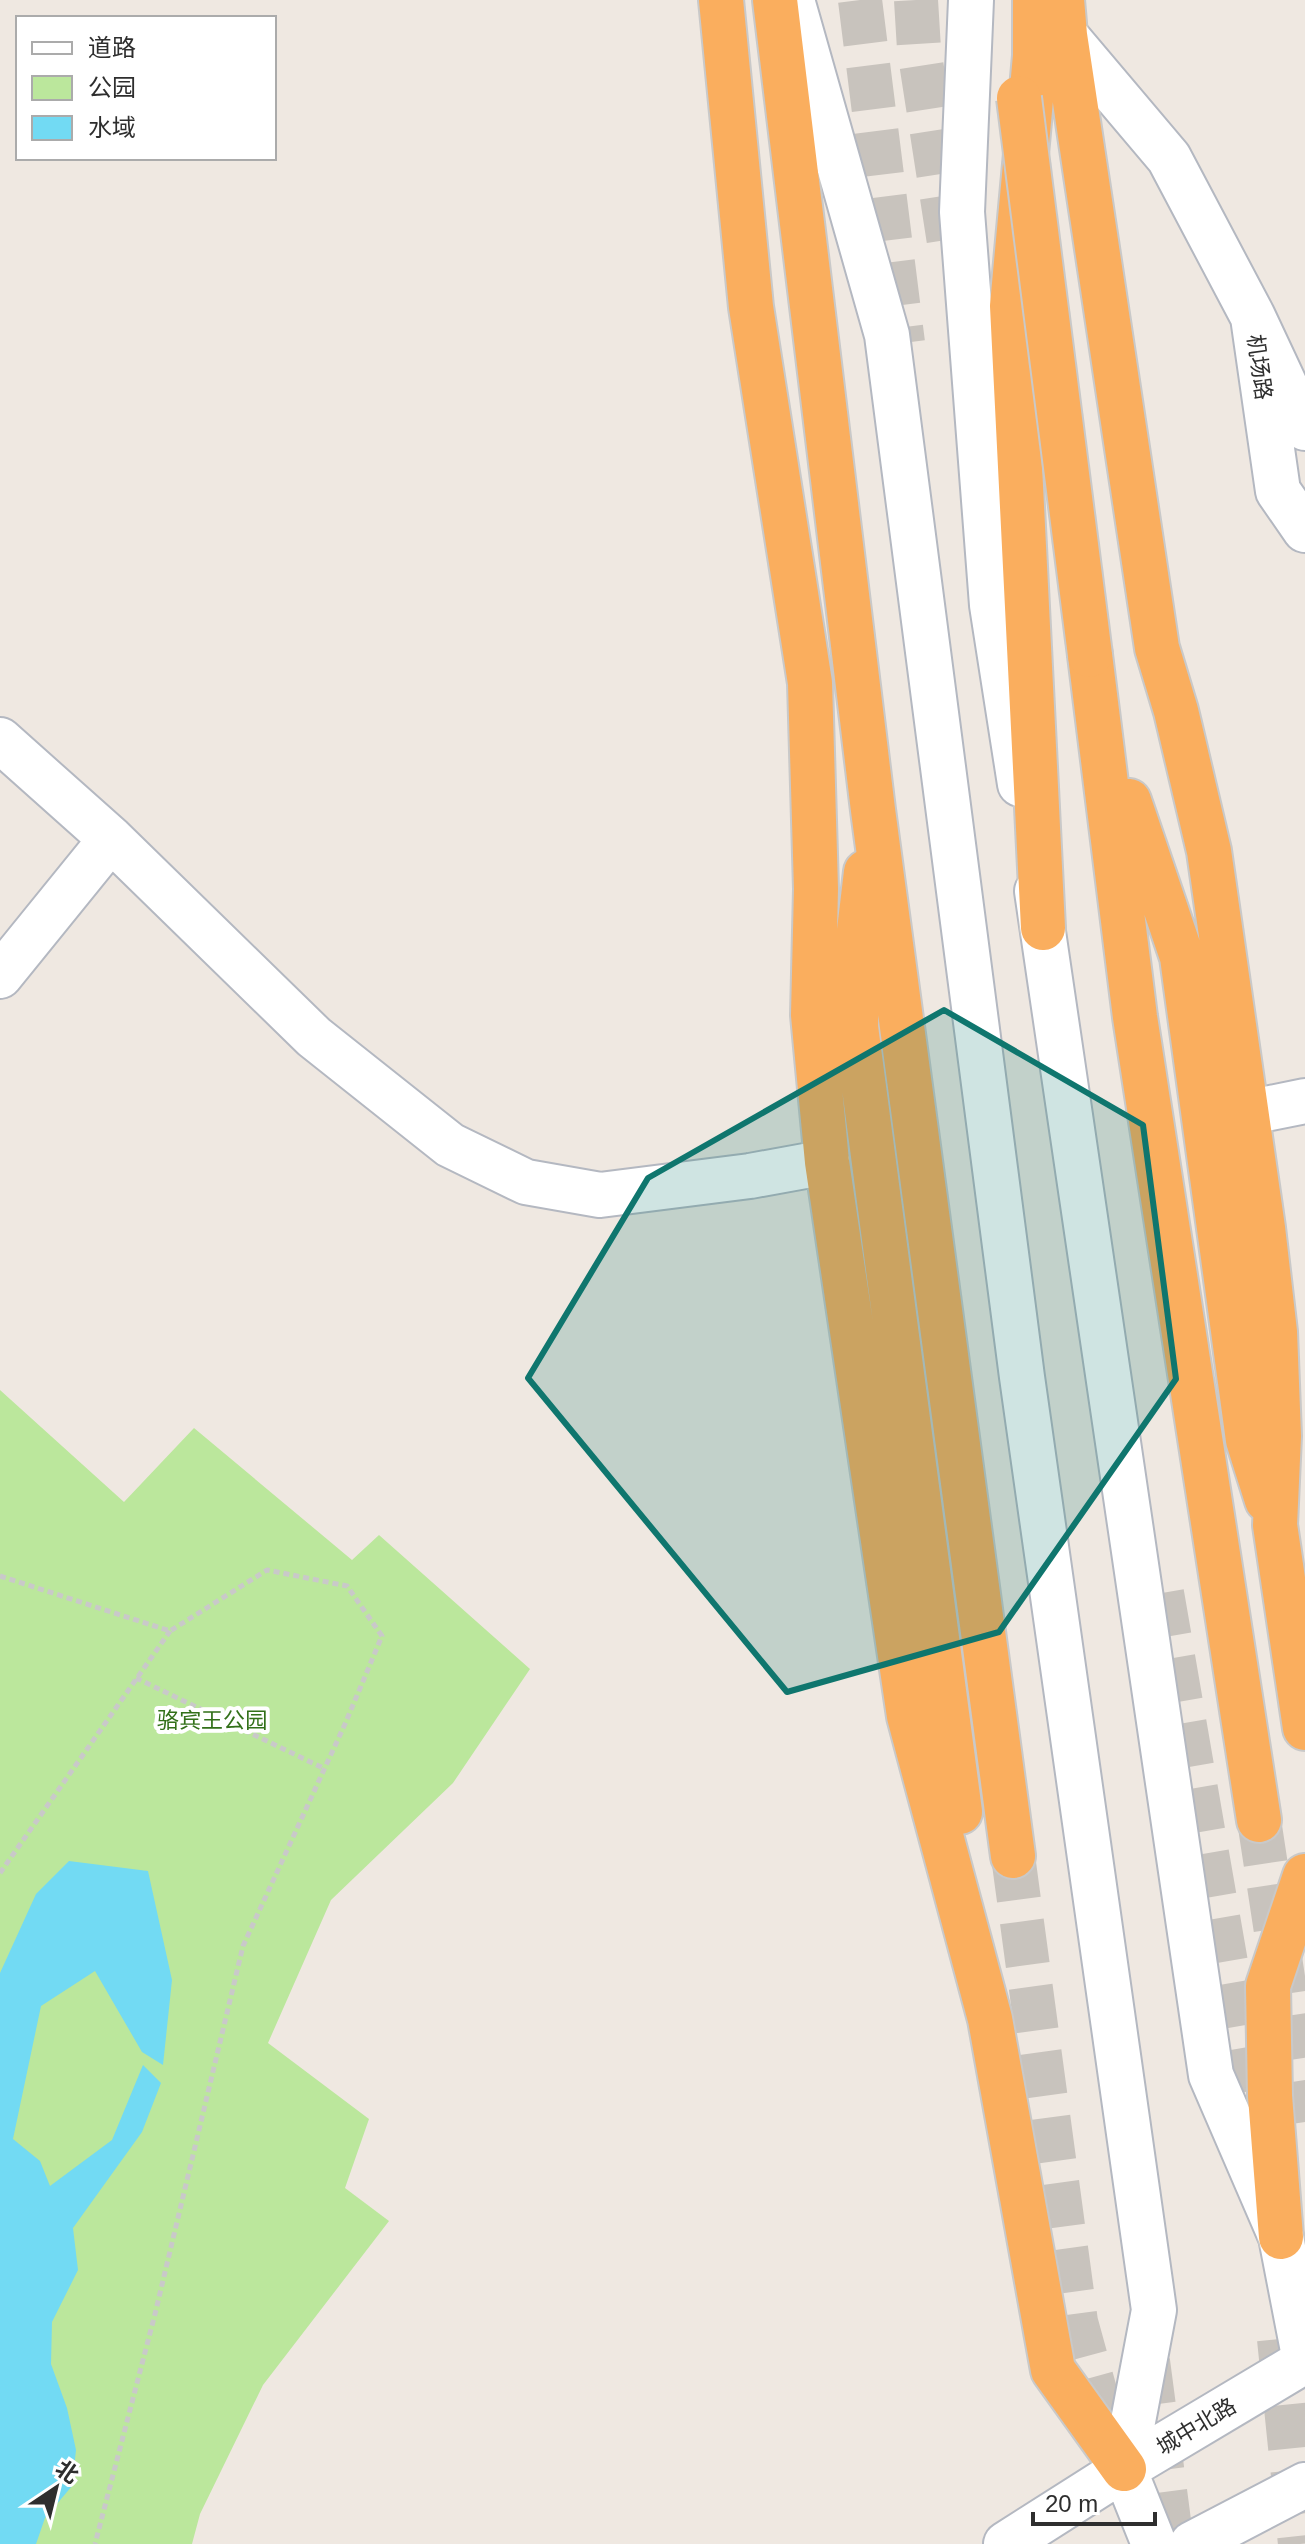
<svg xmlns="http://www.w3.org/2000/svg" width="1305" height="2544" font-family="Helvetica,'Noto Sans SC',sans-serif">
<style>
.green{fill:#bbe79c}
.water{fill:#72daf3}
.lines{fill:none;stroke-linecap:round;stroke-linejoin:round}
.trunk-tunnel{stroke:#c8c3bd;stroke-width:44;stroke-dasharray:44 22;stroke-linecap:butt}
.minor-casing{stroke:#b4b8c1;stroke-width:48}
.tertiary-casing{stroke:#b4b8c1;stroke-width:48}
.secondary-casing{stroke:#b4b8c1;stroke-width:48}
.trunk-casing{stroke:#c9c9c9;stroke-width:48}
.path{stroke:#c9c9c9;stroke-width:5;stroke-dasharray:6 4;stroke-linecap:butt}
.minor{stroke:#fff;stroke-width:44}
.tertiary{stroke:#fff;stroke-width:44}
.secondary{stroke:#fff;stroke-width:44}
.trunk{stroke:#faae5e;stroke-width:44}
.trunk-bridge-casing{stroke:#c9c9c9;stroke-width:48;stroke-linecap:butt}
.trunk-bridge{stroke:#faae5e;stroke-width:44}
.marked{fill:#0f766e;fill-opacity:0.2;stroke:#0f766e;stroke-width:6;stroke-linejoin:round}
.labels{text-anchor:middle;stroke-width:8;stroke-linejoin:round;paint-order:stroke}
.street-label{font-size:22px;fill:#2e2e2e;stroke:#fff}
.park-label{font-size:22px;fill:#327019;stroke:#fff}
</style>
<rect width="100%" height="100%" fill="#efe8e1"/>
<!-- green -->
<path class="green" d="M0,1390L124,1502L194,1428L352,1560L379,1535L530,1669L453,1783L331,1900L268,2043L369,2119L345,2188L389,2221L263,2385L200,2514L192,2544H0Z"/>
<!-- water -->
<path class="water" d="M69,1861L148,1871L172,1980L163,2065L142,2052L95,1971L41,2006L13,2139L40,2161L50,2186L112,2140L143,2065L161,2083L142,2132L73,2228L78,2270L52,2322L51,2364L67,2408L76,2450L72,2486L45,2518L36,2544H0V1973L36,1894Z"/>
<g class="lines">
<!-- trunk-tunnel -->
<path class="trunk-tunnel" d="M860,0L903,343
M916,0L919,49L950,249
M1162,1593L1258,2148
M1259,1820L1305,2122
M1013,1856L1076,2322L1111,2449
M1279,2339L1300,2544
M1148,2361L1172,2544"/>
<!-- minor casing -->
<g class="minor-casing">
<path id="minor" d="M1065,35L1169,158L1253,317
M1305,428L1253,317L1278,491L1305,530
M1246,1113L1305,1101"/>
</g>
<!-- tertiary casing -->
<g class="tertiary-casing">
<path id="tertiary" d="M0,740L111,839L314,1037L450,1145L526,1182L600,1195L750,1176L827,1162
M0,976L111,839"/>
</g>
<!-- secondary casing -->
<g class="secondary-casing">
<path id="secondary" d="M792,0L887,335L1022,1377L1154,2310L1124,2469L1154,2544
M971,0L962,212L992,605L1020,784
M1006,2544L1124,2469L1305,2361L1281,2237L1211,2075L1037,891
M1192,2544L1305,2485"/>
</g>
<!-- trunk casing -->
<g class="trunk-casing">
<path id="trunk" d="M721,0L751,307L810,683L816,889L813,1015L827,1162L909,1716L990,2019L1053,2370L1124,2469
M775,0L873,810L1013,1856
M1035,0V56L1012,306L1043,928
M1062,0L1065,35L1157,648L1176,711L1209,851L1263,1228L1275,1332L1279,1436L1275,1525L1305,1728
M1090,655L1135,1017L1259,1820
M1129,801L1182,957L1248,1440L1267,1500
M866,872L858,939L856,1027L960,1812
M1281,2237L1270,2096L1268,1986L1305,1876"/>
</g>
<!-- path -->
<path class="path" d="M0,1576L170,1631L267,1570L347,1586L382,1636L345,1724L243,1946L155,2314L95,2544
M136,1678L325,1769
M0,1873L170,1631"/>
<!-- minor -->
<use href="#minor" class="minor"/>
<!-- tertiary -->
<use href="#tertiary" class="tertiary"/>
<!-- secondary -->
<use href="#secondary" class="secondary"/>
<!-- trunk -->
<use href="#trunk" class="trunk"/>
<!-- trunk-bridge casing -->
<g class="trunk-bridge-casing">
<path id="trunk-bridge" d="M1019,98L1090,655"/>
</g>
<!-- trunk-bridge -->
<use href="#trunk-bridge" class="trunk-bridge"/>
</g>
<!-- marked area -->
<path class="marked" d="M944,1010L1143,1125L1176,1379L999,1632L787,1692L528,1378L648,1178Z"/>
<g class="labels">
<!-- street labels -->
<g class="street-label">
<text transform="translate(1260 367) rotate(82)" y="8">机场路</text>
<text transform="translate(1196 2426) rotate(-31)" y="8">城中北路</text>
</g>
<!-- park labels -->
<g class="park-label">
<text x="212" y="1728">骆宾王公园</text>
</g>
</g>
<!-- legend -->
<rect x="16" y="16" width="260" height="144" fill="#ffffff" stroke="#ababab" stroke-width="2"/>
<rect x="32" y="42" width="40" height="12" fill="#ffffff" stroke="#ababab" stroke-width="2"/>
<text x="88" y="56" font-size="24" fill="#2e2e2e">道路</text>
<rect x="32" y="76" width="40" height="24" fill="#bbe79c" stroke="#ababab" stroke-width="2"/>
<text x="88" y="96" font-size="24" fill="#2e2e2e">公园</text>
<rect x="32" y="116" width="40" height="24" fill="#72daf3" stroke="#ababab" stroke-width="2"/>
<text x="88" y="136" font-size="24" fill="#2e2e2e">水域</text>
<!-- north arrow -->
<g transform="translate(56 2488) rotate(35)" stroke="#ffffff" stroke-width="6" paint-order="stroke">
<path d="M0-6L14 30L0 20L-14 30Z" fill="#2e2e2e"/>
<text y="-12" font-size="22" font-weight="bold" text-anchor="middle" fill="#2e2e2e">北</text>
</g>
<!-- scale -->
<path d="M1033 2512v12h122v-12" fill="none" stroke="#2e2e2e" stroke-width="4"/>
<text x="1045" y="2512" font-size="24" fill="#2e2e2e" stroke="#ffffff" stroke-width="6" paint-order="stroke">20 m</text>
</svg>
